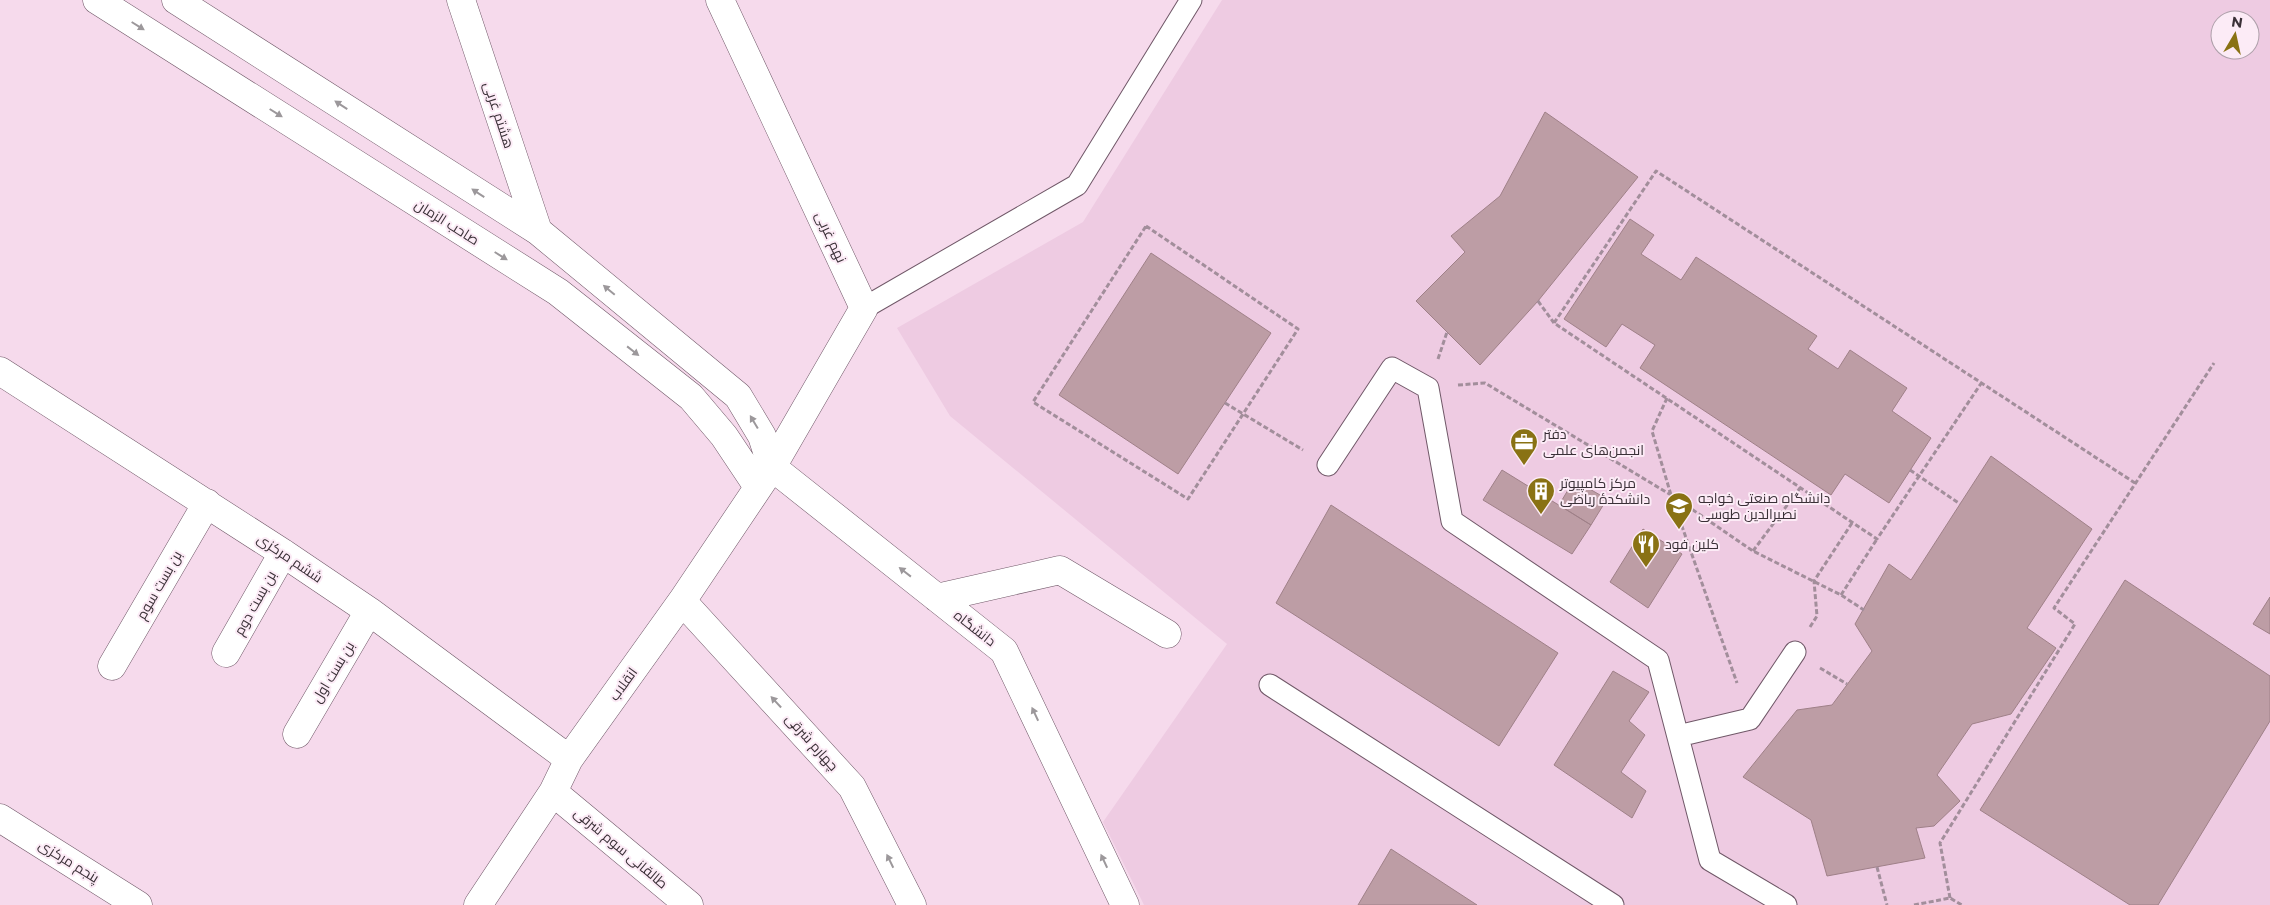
<svg xmlns="http://www.w3.org/2000/svg" width="2270" height="905" font-family="Montserrat,Cairo,sans-serif">
<style>
.built{fill:#eecbe2;fill-rule:evenodd}
.building{fill:#bd9da5;stroke:#9f8088}
.lines{fill:none;stroke-linecap:round;stroke-linejoin:round}
.lane-casing{stroke:#705868;stroke-width:23}
.street-casing{stroke:#705868;stroke-width:29}
.path{stroke:#a28e9b;stroke-width:3;stroke-dasharray:5 2.5;stroke-linecap:butt}
.lane{stroke:#fff;stroke-width:21}
.street{stroke:#fff;stroke-width:28}
.path-bridge{stroke:#a28e9b;stroke-width:3;stroke-dasharray:5 2.5;stroke-linecap:butt}
.oneway{fill:#9c989b}
.labels{text-anchor:middle;stroke-width:4;stroke-linejoin:round;paint-order:stroke}
.street-label{font-size:14px;fill:#3a3037;stroke:#fcebf6}
.poi-label{font-size:14px;fill:#3a3037;stroke:#fcebf6;text-anchor:start}
</style>
<rect width="100%" height="100%" fill="#f6daec"/>
<!-- built -->
<path class="built" d="M1222,0H2270V905H1144L1103,822L1227,644L950,416L897,328L1083,222ZM2220,20H2250V50H2220Z"/>
<!-- building -->
<path class="building" d="M1545,112L1638,177L1538,301L1480,365L1416,301L1465,252L1451,236L1500,196Z
M1630,219L1654,235L1641,254L1681,280L1696,257L1817,336L1808,349L1838,369L1850,350L1907,388L1892,411L1931,438L1889,503L1845,474L1831,495L1640,368L1655,345L1622,324L1606,347L1564,319Z
M1151,253L1271,333L1178,474L1059,395Z
M1991,456L2092,529L2027,628L2056,648L2011,714L1972,724L1937,775L1960,801L1934,826L1916,828L1925,858L1827,876L1811,820L1743,777L1797,710L1832,705L1872,651L1855,624L1889,564L1911,580Z
M1502,470L1591,525L1572,554L1483,500Z
M1574,480L1607,499L1591,525L1559,505Z
M1331,505L1558,653L1499,746L1276,603Z
M1643,529L1682,554L1648,608L1610,582Z
M2125,580L2270,676V721L2158,905H2130L1980,810Z
M2270,597V634L2253,624Z
M1613,671L1649,692L1629,721L1645,735L1621,772L1646,791L1632,818L1554,765Z
M1391,849L1477,905H1358Z"/>
<g class="lines">
<!-- lane casing -->
<g class="lane-casing">
<path id="lane" d="M864,308L1077,185L1191,0
M1328,465L1392,368L1428,388L1452,521L1658,660L1710,860L1786,905
M1270,685L1613,905
M1678,736L1750,719L1795,652"/>
</g>
<!-- street casing -->
<g class="street-casing">
<path id="street" d="M97,0L558,292L691,397L724,436L758,487
M176,0L538,231L738,396L762,436L772,467
M461,0L538,231
M0,371L283,553L369,611L569,759
M772,467L1004,651L1125,905
M937,598L1060,570L1167,634
M682,601L852,787L912,905
M226,653L283,553
M112,666L207,503
M297,734L369,611
M553,792L689,905
M0,818L138,905
M478,905L553,792L569,759L682,601L772,467L864,308L720,0"/>
</g>
<!-- path -->
<path class="path" d="M1146,226L1298,329L1188,499L1033,402Z
M1538,301L1554,323
M1438,359L1447,332
M1982,382L1877,539L1554,323L1656,171L2135,483
M1458,385L1485,383L1671,495L1753,551L1841,595L1864,610
M1667,398L1652,431L1671,495L1737,683
M1225,403L1303,450
M1753,551L1800,488
M1841,595L1877,539
M1810,627L1817,616L1814,581L1852,523
M1820,668L1847,684
M1877,867L1887,905
M1950,898L1940,843L2075,624L2054,608L2214,363
M1914,905L1950,898L1962,905"/>
<!-- lane -->
<use href="#lane" class="lane"/>
<!-- street -->
<use href="#street" class="street"/>
<!-- path-bridge -->
<path class="path-bridge" d="M1910,470L1960,504"/>
</g>
<!-- one-way arrows -->
<defs><path id="oneway-solid" d="M-6-.8H1V-3.2L6.5 0L1 3.2V.8H-6Z" transform="scale(1.25)"/></defs>
<g class="oneway">
<use href="#oneway-solid" transform="translate(138 26) rotate(32)"/>
<use href="#oneway-solid" transform="translate(341 105) rotate(-147)"/>
<use href="#oneway-solid" transform="translate(276 113) rotate(32)"/>
<use href="#oneway-solid" transform="translate(478 193) rotate(-147)"/>
<use href="#oneway-solid" transform="translate(501 256) rotate(32)"/>
<use href="#oneway-solid" transform="translate(609 290) rotate(-140)"/>
<use href="#oneway-solid" transform="translate(633 351) rotate(38)"/>
<use href="#oneway-solid" transform="translate(754 422) rotate(-121)"/>
<use href="#oneway-solid" transform="translate(905 572) rotate(-142)"/>
<use href="#oneway-solid" transform="translate(776 702) rotate(-133)"/>
<use href="#oneway-solid" transform="translate(1035 714) rotate(-115)"/>
<use href="#oneway-solid" transform="translate(890 861) rotate(-116)"/>
<use href="#oneway-solid" transform="translate(1104 861) rotate(-115)"/>
</g>
<!-- icons -->
<defs>
<g id="office-pin" transform="scale(1.4375)"><path d="M0 17L-7.5 6A9.5 9.5 0 1 1 7.5 6Z" fill="#897214" stroke="#fcebf6"/><path d="M-6-3h4V-5.5h4V-3h4V5H-6ZM-1-4.5V-3h2v-1.5ZM-6 0V1H6V0Z" fill="#fff"/></g>
<g id="building-pin" transform="scale(1.4375)"><path d="M0 17L-7.5 6A9.5 9.5 0 1 1 7.5 6Z" fill="#897214" stroke="#fcebf6"/><path d="M-4-6H4V6H1V3H-1V6H-4ZM-2.5-4.3h1.7v1.8h-1.7ZM.8-4.3h1.7v1.8H.8ZM-2.5-1h1.7V.8h-1.7ZM.8-1h1.7V.8H.8Z" fill="#fff"/></g>
<g id="university-pin" transform="scale(1.4375)"><path d="M0 17L-7.5 6A9.5 9.5 0 1 1 7.5 6Z" fill="#897214" stroke="#fcebf6"/><path d="M0-5L7-2L0 1L-7-2ZM-4 1L0 2.5L4 1V4Q0 6-4 4Z" fill="#fff"/></g>
<g id="restaurant-pin" transform="scale(1.4375)"><path d="M0 17L-7.5 6A9.5 9.5 0 1 1 7.5 6Z" fill="#897214" stroke="#fcebf6"/><path d="M-5-6h1v4h1v-4h1v4h1v-4h1v5L-1.5 .5V6h-2V.5L-5-1ZM5-6V6H3V1.5H1.5Q1.5-4 5-6Z" fill="#fff"/></g>
</defs>
<g fill-rule="evenodd">
<use href="#office-pin" x="1524" y="442"/>
<use href="#building-pin" x="1541" y="491"/>
<use href="#university-pin" x="1679" y="506"/>
<use href="#restaurant-pin" x="1646" y="544"/>
</g>
<g class="labels">
<!-- street labels -->
<g class="street-label">
<text transform="translate(499 115) rotate(72)" y="5">هشتم غربی</text>
<text transform="translate(447 222) rotate(32)" y="5">صاحب الزمان</text>
<text transform="translate(831 237) rotate(65)" y="5">نهم غربی</text>
<text transform="translate(290 558) rotate(34)" y="5">ششم مرکزی</text>
<text transform="translate(159 585) rotate(-60)" y="5">بن بست سوم</text>
<text transform="translate(255 603) rotate(-61)" y="5">بن بست دوم</text>
<text transform="translate(975 628) rotate(38)" y="5">دانشگاه</text>
<text transform="translate(333 672) rotate(-59)" y="5">بن بست اول</text>
<text transform="translate(623 684) rotate(-54)" y="5">انقلاب</text>
<text transform="translate(812 742) rotate(48)" y="5">چهارم شرقی</text>
<text transform="translate(621 848) rotate(40)" y="5">طالقانی سوم شرقی</text>
<text transform="translate(69 861) rotate(32)" y="5">پنجم مرکزی</text>
</g>
<!-- poi labels -->
<g class="poi-label">
<text x="1543" y="439">دفتر<tspan x="1543" dy="16">انجمن‌های علمی</tspan></text>
<text x="1560" y="488">مرکز کامپیوتر<tspan x="1560" dy="16">دانشکدهٔ ریاضی</tspan></text>
<text x="1698" y="503">دانشگاه صنعتی خواجه<tspan x="1698" dy="16">نصیرالدین طوسی</tspan></text>
<text x="1665" y="549">کلین فود</text>
</g>
</g>
<!-- north arrow -->
<g transform="translate(2235 35) rotate(9)"><circle r="24" fill="#fcebf6" stroke="#aea0aa"/>
<path d="M0-4L9 19L0 12L-9 19Z" fill="#897214"/>
<text y="-8" font-size="14" font-weight="bold" text-anchor="middle" fill="#3a3037">N</text>
</g>
</svg>
